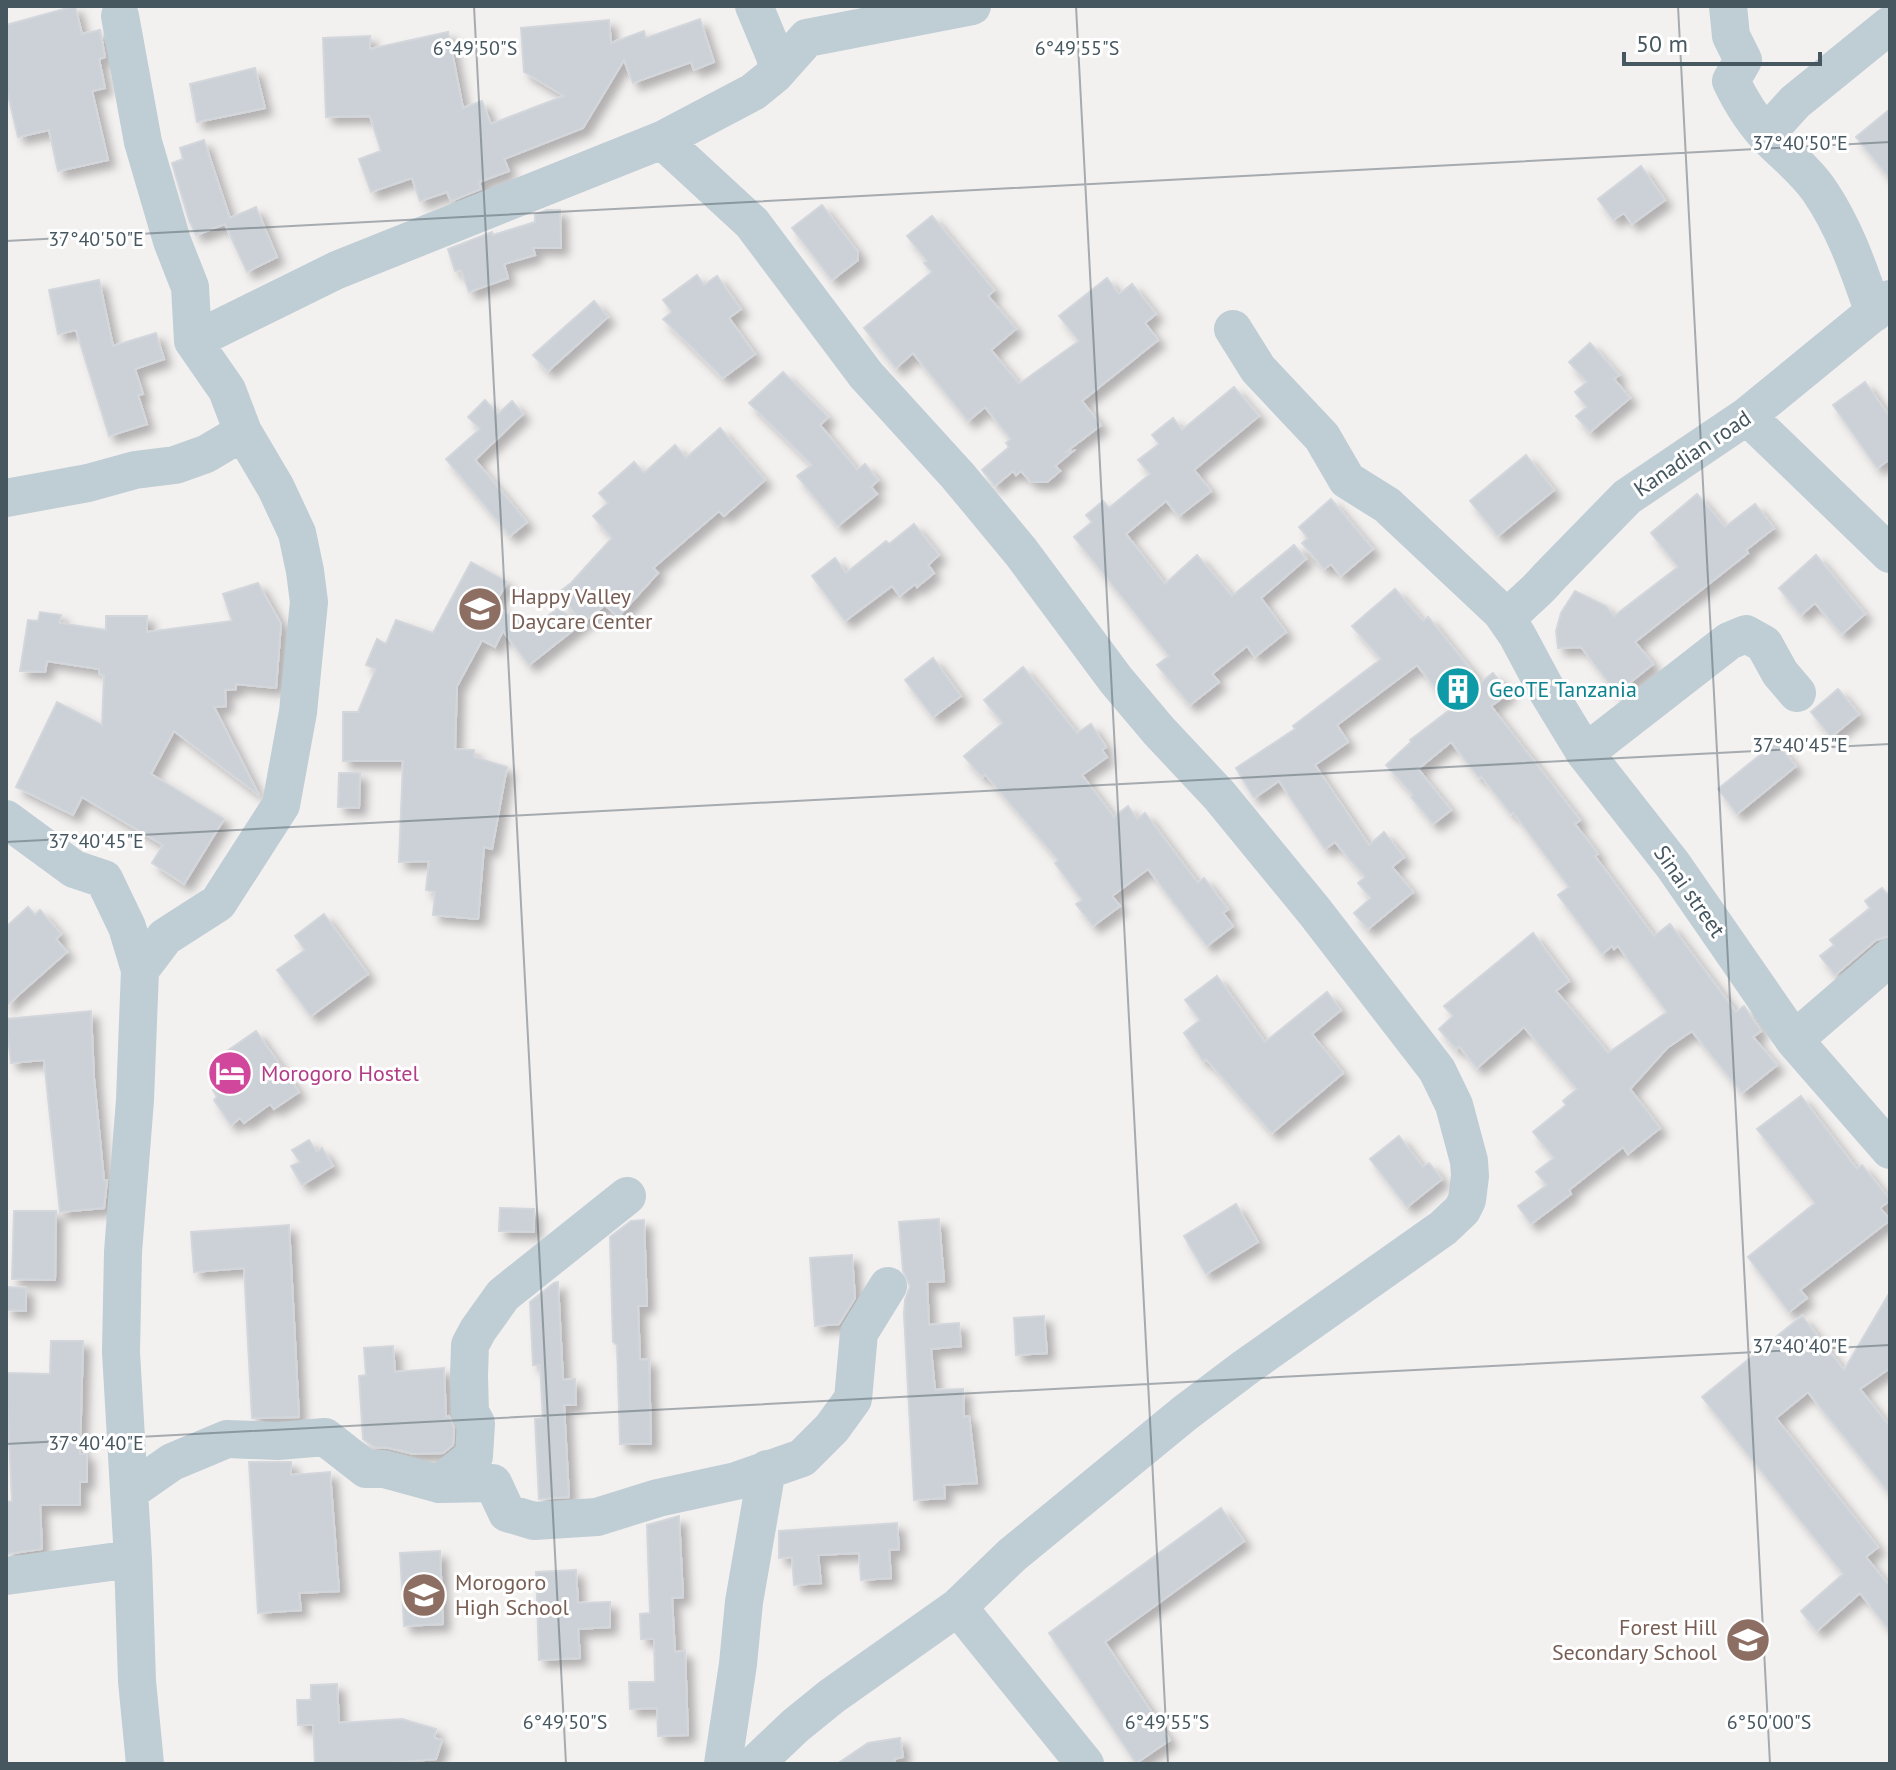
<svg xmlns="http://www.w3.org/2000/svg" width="1896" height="1770" font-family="'PT Sans',sans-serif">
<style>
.building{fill:#cbd1d6;stroke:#d3d7dc;stroke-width:2;filter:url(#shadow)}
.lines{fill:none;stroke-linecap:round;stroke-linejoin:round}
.minor{stroke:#bfcdd4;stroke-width:38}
.ticks{fill:none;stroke:#465760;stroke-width:2;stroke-opacity:0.45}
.labels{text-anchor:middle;stroke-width:6;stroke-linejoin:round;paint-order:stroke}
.street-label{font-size:22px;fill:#465760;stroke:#fff}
.education-label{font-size:22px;fill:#785e54;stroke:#fff;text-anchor:start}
.culture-label{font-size:22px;fill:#0d838f;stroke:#fff;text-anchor:start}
.hotel-label{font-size:22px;fill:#b23c85;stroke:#fff;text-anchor:start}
.ticks-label{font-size:20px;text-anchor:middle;fill:#465760;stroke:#fff;stroke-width:6;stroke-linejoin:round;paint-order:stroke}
</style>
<defs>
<filter id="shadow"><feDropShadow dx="7" dy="7" stdDeviation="4" flood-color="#0004"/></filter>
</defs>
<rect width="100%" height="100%" fill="#f3f0f0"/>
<!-- building -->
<path class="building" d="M75,6L82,34L100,30L105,57L99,59L105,88L92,91L108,160L58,171L49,130L18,137L6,87V25Z
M700,19L714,62L694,70L691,62L633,83L624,60L583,128L504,159L509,171L479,182L481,189L451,201L447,192L420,201L412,178L371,192L359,159L381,151L370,116L326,117L323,38L370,36V49L448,32L463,108L482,101L491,124L564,96L524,72L521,28L609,20L611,43L644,31L646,38Z
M255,68L265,108L197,122L190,84Z
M1890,109V179L1856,137Z
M204,140L230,218L256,207L277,257L247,272L225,224L196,235L189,220L172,163L183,159L180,148Z
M1641,166L1665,200L1632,224L1624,213L1613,220L1598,199Z
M822,205L858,252V260L832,280L792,228Z
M547,210H560L561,248H533L535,255L504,264L508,278L469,292L461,270L455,271L448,249L492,232L493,235L535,222V215Z
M932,216L994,290L988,296L1016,329L991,350L1019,384L1079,341L1059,316L1107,278L1119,294L1132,284L1156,314L1145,323L1158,340L1082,401L1101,425L1066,452L1073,451L1055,466L1060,471L1047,482H1031L1021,471L1016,475L1013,471L995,486L982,470L1009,447L1006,443L1011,439L985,407L968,421L913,353L896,368L864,328L932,272L924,263L927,261L907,236Z
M697,275L704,285L717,276L741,309L729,318L755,354L723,378L663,319L672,312L663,300Z
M99,280L113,346L156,333L164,359L135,369L143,394L138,395L147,424L109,436L76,330L58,334L49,290Z
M594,301L608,317L548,371L533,355Z
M1590,343L1619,375L1614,379L1630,398L1590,432L1576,416L1587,407L1575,392L1587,382L1569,362Z
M783,372L828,417L820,425L857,470L865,464L878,480L871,487L877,494L838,526L797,476L812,465L749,403Z
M1865,382L1890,417V459L1877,468L1833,405Z
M1234,387L1259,416L1194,470L1211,491L1179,516L1166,501L1126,534L1165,584L1197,555L1232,596L1294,545L1306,559L1261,598L1286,632L1255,657L1247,646L1212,674L1219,682L1190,705L1157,665L1169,656L1074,537L1092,522L1086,515L1103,501L1109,508L1150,474L1138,460L1159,444L1152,435L1173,418L1182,430Z
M485,400L498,414L512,401L523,414L475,460L527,522L510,536L446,459L480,429L468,417Z
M720,428L765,480L724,516L719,511L653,568L658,573L618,617L605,605L529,665L503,631L495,647L482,640L457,686L455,749L474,750V757L507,767L492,849L484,847L478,919L433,915L435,892L426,890L429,861L399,862L403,761H343V712H358L376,669L366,665L377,639L386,644L396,620L433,633L471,562L507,582L494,606L533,627L557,609L582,622L558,593L571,583L612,538L593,516L608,503L599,493L634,462L644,473L675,445L686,458Z
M1526,455L1554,490L1498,536L1470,501Z
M1697,494L1725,527L1755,504L1774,528L1746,550L1748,553L1635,642L1653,664L1617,693L1581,647L1558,648L1556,631L1561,613L1575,591L1606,606L1614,616L1678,567L1651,533Z
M1331,499L1373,549L1341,576L1331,564L1324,569L1302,543L1308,538L1299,527Z
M914,524L939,555L928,565L934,573L917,587L915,584L900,596L892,586L845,621L812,576L835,558L846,573L886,541L889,544Z
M1816,555L1865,614L1842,634L1815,603L1801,615L1779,588Z
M258,583L281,624L276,688L236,684V689L225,690L226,706L214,707L259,795L174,731L151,774L224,819L184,884L152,863L163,845L82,797L73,815L16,787L57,702L102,725L104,675L99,674V669L47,661L45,672L20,671L28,620L38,621L40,612L61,615L59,623L106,630V616H147V632L232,621L223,594Z
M1395,589L1423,621L1428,617L1481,682L1493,673L1509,693L1491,706L1580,820L1575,824L1598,854L1595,856L1654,936L1670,924L1736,1012L1744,1006L1761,1031L1753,1037L1777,1065L1742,1093L1692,1031L1667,1048L1630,1089L1660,1128L1628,1154L1623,1147L1569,1190L1571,1194L1531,1224L1518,1206L1547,1185L1536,1172L1554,1158L1533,1132L1566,1105L1563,1101L1577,1089L1524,1027L1477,1068L1459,1046L1456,1049L1439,1029L1453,1016L1444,1006L1533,933L1569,981L1556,991L1608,1053L1667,1012L1618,946L1614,949L1612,946L1602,954L1558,895L1569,887L1513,812L1511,814L1481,776L1479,778L1451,742L1418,769L1451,810L1433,824L1411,797L1413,795L1386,765L1411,742L1410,740L1452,708L1417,665L1337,725L1348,742L1315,765L1369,845L1384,832L1404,857L1392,867L1413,892L1368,929L1354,913L1371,898L1358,883L1365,877L1335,842L1325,849L1279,781L1254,798L1236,768L1295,729L1293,726L1381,659L1352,626Z
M933,658L961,696L933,717L905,680Z
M1023,667L1077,733L1091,724L1106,747L1102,750L1107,757L1082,775L1114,817L1128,806L1137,819L1145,813L1198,883L1204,878L1228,909L1223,913L1233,926L1207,946L1148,869L1112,896L1120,906L1093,926L1076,904L1082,900L1055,863L1058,860L985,774L982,777L964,756L1003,723L984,700Z
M1838,689L1859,714L1831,737L1811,712Z
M1776,742L1796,766L1737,814L1718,789Z
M339,773H360L359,808L338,807Z
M1882,888L1887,894L1890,892V936L1876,940L1835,975L1820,956L1834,945L1830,940L1870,908L1865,901Z
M28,907L35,915L40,910L61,934L56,939L67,952L6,1006V927Z
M324,914L368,974L311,1016L277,970L305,950L295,936Z
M1217,976L1265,1042L1327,992L1341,1010L1312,1034L1343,1073L1272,1133L1206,1059L1203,1061L1184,1033L1200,1020L1185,1000Z
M91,1011L94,1078L104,1180H107L104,1208L60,1212L44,1060L11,1063L6,1019Z
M256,1031L299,1092L274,1109L270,1104L244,1123L240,1118L231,1125L214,1100L217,1097L213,1090L224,1082L210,1063Z
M1801,1096L1857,1169L1862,1165L1890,1200L1880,1208L1890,1220L1800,1290L1807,1298L1789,1312L1748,1257L1815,1203L1757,1129Z
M1399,1136L1423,1167L1429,1163L1442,1179L1407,1207L1370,1159Z
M309,1140L317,1152L322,1148L333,1166L302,1185L291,1166L300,1162L292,1150Z
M1236,1204L1258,1242L1206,1274L1184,1236Z
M500,1208L534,1209V1232L499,1231Z
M14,1211H56L55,1280L12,1279Z
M939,1219L944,1281L927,1282L929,1325L959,1323L961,1346L931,1349L935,1390L963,1389L964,1417L969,1416L977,1483L944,1485L945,1498L914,1500L904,1314L905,1300L910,1286L903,1271L899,1222Z
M644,1220L647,1306H638L640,1360L649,1359L651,1444H620L617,1345L613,1342L610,1237L631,1221Z
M289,1225L299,1417L252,1418L244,1268L194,1272L191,1232Z
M852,1255L855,1298L839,1324L815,1326L810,1258Z
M558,1282L563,1380L575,1379L576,1405H564L569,1497L539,1499L535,1419L543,1418L540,1365H533L530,1302L554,1283Z
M6,1287L26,1288V1311L6,1310Z
M1890,1292V1368L1860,1389L1890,1427V1494L1808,1392L1776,1418L1878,1547L1866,1557L1890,1587V1631L1860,1593L1817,1631L1801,1611L1843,1574L1702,1397L1802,1316L1844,1370Z
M1044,1316L1047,1353L1016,1355L1014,1318Z
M51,1341H83L80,1454H87V1482H80V1505H40L42,1549L6,1554V1502L12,1501L6,1373L50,1374Z
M393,1346L395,1372L444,1368L446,1417L449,1416L454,1428L453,1445L443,1453L414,1454L389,1448L374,1447L363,1439L359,1376L366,1375L364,1348Z
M249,1462H291V1475L330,1472L339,1591L299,1593L301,1610L258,1613Z
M1221,1508L1244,1541L1105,1642L1170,1740L1136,1763L1049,1633Z
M679,1516L683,1597L672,1598L675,1652L685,1651L688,1735L658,1736L657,1708L630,1709L629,1682H655L654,1639H641L640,1614L650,1613L647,1525Z
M897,1523L899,1549L889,1550L891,1578L861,1580L859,1553L818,1555L821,1583L794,1585L792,1557L779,1558V1531Z
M440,1551L443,1624L404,1626L400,1553Z
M576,1570L578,1603L610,1602V1627L578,1629L580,1658L539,1660L536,1572Z
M337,1684L339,1723L402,1719L436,1729L434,1738L442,1740L436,1759L378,1764H315L313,1725H298L297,1700H311V1685Z
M900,1738L903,1757L894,1759L895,1764H837L868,1743Z"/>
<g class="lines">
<!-- minor -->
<path class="minor" d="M1728,6L1731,36L1743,60L1731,81C1741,102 1755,124 1772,141C1788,157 1806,171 1819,190C1845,228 1859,270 1874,313
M120,16L143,142L172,241L190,287L193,341L227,390L243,432L276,488L297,533L305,571L309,602L298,712L281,805L218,903L165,937L140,970L135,1100L123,1252L121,1352L133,1559L137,1681L145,1764
M774,75L807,38L972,6
M1766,134L1795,102L1890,25
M662,140L752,223L866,375L958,476L1021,552L1116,680L1159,731L1219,795L1315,912L1437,1070L1454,1105L1469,1161L1470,1176L1467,1200L1462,1210L1443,1228L1246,1367L1185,1413L1012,1555L958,1607L832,1696L795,1726L755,1764
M1233,329L1258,369L1322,437L1347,480L1387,505L1501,612L1517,635L1546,689L1585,753L1673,865L1794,1040L1890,1150
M193,341L337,270L662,140L753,92L774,75L777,61L754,6
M1747,416L1890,554
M6,498L88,483L135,470L175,465L206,454L243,432
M1507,620C1519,604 1535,594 1548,578L1627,497L1747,416L1890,299
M1585,753L1729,641L1746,634L1764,644L1780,673L1797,693
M6,819L74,869L104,879L127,927L140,970
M1794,1040L1890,957
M439,1484L474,1456L476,1423L470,1412L469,1376L470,1345L478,1330L503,1295L627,1196
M129,1492L172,1462L227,1439L278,1441L325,1437L366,1469H384L439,1484L493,1483L507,1513L534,1521L597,1517L658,1498L736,1481L802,1458L832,1428L853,1399L859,1333L888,1286
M6,1576L133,1559
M958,1607L1085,1764
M723,1764L738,1664L744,1602L767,1469"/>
</g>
<!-- ticks -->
<path class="ticks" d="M474,6L566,1764M1076,6L1168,1764M1678,6L1770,1764M6,241L1890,142M6,842L1890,744M6,1444L1890,1345"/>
<!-- icons -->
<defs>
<g id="school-disc" transform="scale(2.3)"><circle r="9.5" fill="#8d6e63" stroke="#fff"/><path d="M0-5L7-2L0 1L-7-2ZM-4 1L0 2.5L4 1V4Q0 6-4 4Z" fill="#fff"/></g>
<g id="building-disc" transform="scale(2.3)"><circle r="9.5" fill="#0f9aa8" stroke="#fff"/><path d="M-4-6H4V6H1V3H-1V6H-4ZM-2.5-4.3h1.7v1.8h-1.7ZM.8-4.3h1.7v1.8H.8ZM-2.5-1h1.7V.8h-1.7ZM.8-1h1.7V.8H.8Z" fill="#fff"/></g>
<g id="hotel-disc" transform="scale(2.3)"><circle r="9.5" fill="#d1479c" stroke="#fff"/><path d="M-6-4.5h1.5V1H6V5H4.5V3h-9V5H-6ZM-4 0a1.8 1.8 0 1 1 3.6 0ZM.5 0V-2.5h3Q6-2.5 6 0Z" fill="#fff"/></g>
</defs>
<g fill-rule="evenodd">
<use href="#school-disc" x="480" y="609"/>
<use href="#building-disc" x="1458" y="689"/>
<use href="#hotel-disc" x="230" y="1073"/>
<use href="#school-disc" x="424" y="1595"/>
<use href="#school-disc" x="1748" y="1640"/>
</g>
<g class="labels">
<!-- street labels -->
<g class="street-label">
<text transform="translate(1692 453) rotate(-34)" y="8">Kanadian road</text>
<text transform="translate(1690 891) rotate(55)" y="8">Sinai street</text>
</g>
<!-- education labels -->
<g class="education-label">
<text x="511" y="604">Happy Valley<tspan x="511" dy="25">Daycare Center</tspan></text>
<text x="455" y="1590">Morogoro<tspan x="455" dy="25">High School</tspan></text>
<text x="1717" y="1635" text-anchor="end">Forest Hill<tspan x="1717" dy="25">Secondary School</tspan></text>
</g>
<!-- culture labels -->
<g class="culture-label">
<text x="1489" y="697">GeoTE Tanzania</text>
</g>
<!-- hotel labels -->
<g class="hotel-label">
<text x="261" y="1081">Morogoro Hostel</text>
</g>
</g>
<g class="ticks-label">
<text x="475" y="55">6°49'50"S</text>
<text x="1077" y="55">6°49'55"S</text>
<text x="1800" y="150">37°40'50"E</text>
<text x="96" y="246">37°40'50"E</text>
<text x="1800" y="752">37°40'45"E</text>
<text x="96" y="848">37°40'45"E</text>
<text x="1800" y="1353">37°40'40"E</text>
<text x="96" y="1450">37°40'40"E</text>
<text x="565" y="1729">6°49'50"S</text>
<text x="1167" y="1729">6°49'55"S</text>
<text x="1769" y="1729">6°50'00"S</text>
</g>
<!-- border -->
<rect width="1896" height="1770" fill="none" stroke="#465760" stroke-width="16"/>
<!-- scale -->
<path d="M1624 52v12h196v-12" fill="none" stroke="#465760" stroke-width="4"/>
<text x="1636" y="52" font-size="24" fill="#465760" stroke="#ffffff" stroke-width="6" paint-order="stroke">50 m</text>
</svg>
